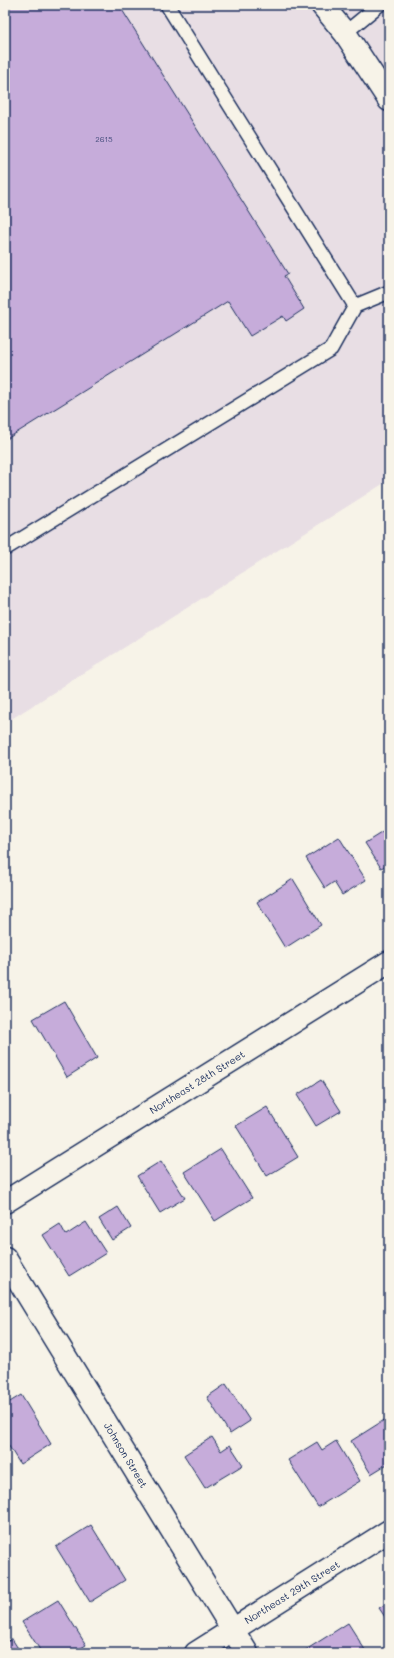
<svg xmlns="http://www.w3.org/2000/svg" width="394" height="1658" font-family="Mali,sans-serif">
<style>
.built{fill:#e8dee4}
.building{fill:#c6acda;stroke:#1b2f5e}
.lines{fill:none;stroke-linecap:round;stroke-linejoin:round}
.service-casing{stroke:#1b2f5e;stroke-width:16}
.minor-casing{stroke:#1b2f5e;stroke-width:25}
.service{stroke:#f7f3e8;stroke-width:13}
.minor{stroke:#f7f3e8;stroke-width:22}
.labels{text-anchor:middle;stroke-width:3.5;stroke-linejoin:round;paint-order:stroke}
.number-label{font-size:8px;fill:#464e7d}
.street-label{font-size:10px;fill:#1b2f5e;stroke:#f7f3e8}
</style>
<rect width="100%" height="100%" fill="#f7f3e8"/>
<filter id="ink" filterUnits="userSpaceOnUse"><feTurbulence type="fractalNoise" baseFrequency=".025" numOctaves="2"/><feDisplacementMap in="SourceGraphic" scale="8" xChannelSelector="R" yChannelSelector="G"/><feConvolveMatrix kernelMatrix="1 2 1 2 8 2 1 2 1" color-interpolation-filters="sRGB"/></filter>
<g filter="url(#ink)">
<!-- built -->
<path class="built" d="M5,5H389V480L5,723Z"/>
<!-- building -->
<path class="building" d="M5,5H119L288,274L284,276L304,309L286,321L283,316L250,336L228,301L5,440Z
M389,828V864L381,868L365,843Z
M339,837L366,880L342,895L334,882L325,888L306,858Z
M293,879L321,925L285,948L257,902Z
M64,1001L97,1058L67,1077L33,1019Z
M321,1080L341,1111L316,1126L297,1095Z
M267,1107L298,1157L267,1176L236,1126Z
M221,1149L252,1198L215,1221L184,1172Z
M161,1161L185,1198L160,1213L137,1176Z
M118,1207L131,1228L112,1240L99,1219Z
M86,1222L106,1253L69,1276L43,1235L60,1224L66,1235Z
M226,1384L250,1421L230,1434L207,1397Z
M21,1395L51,1444L20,1464L5,1440V1405Z
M389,1417V1463L371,1474L351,1441Z
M212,1437L221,1451L230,1445L243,1465L205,1488L184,1455Z
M336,1441L360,1481L318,1507L288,1460L317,1442L322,1450Z
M91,1525L125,1580L90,1602L56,1547Z
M58,1600L86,1645L73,1653H42L22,1622Z
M389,1602V1623L379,1608Z
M348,1623L367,1653H301Z
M12,1639L21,1653H5V1643Z"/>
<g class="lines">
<!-- service casing -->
<g class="service-casing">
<path id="service" d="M167,5L355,306L389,292
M345,33L379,5
M5,549L331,349L355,306"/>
</g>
<!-- minor casing -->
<g class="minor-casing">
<path id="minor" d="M322,5L345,33L389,100
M5,1202L389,962
M5,1258L247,1653
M196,1653L389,1531"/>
</g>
<!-- service -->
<use href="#service" class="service"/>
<!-- minor -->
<use href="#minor" class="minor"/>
</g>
</g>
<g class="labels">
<!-- number labels -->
<g class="number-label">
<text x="104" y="142">2615</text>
</g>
<!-- street labels -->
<g class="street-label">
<text transform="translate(197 1082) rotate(-32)" y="4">Northeast 28th Street</text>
<text transform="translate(126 1455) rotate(59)" y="4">Johnson Street</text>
<text transform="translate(292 1592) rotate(-32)" y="4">Northeast 29th Street</text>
</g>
</g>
<!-- margin -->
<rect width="394" height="1658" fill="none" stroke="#f7f3e8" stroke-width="20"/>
<rect x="10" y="10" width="374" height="1638" fill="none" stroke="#1b2f5e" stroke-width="1.5" filter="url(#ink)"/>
</svg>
